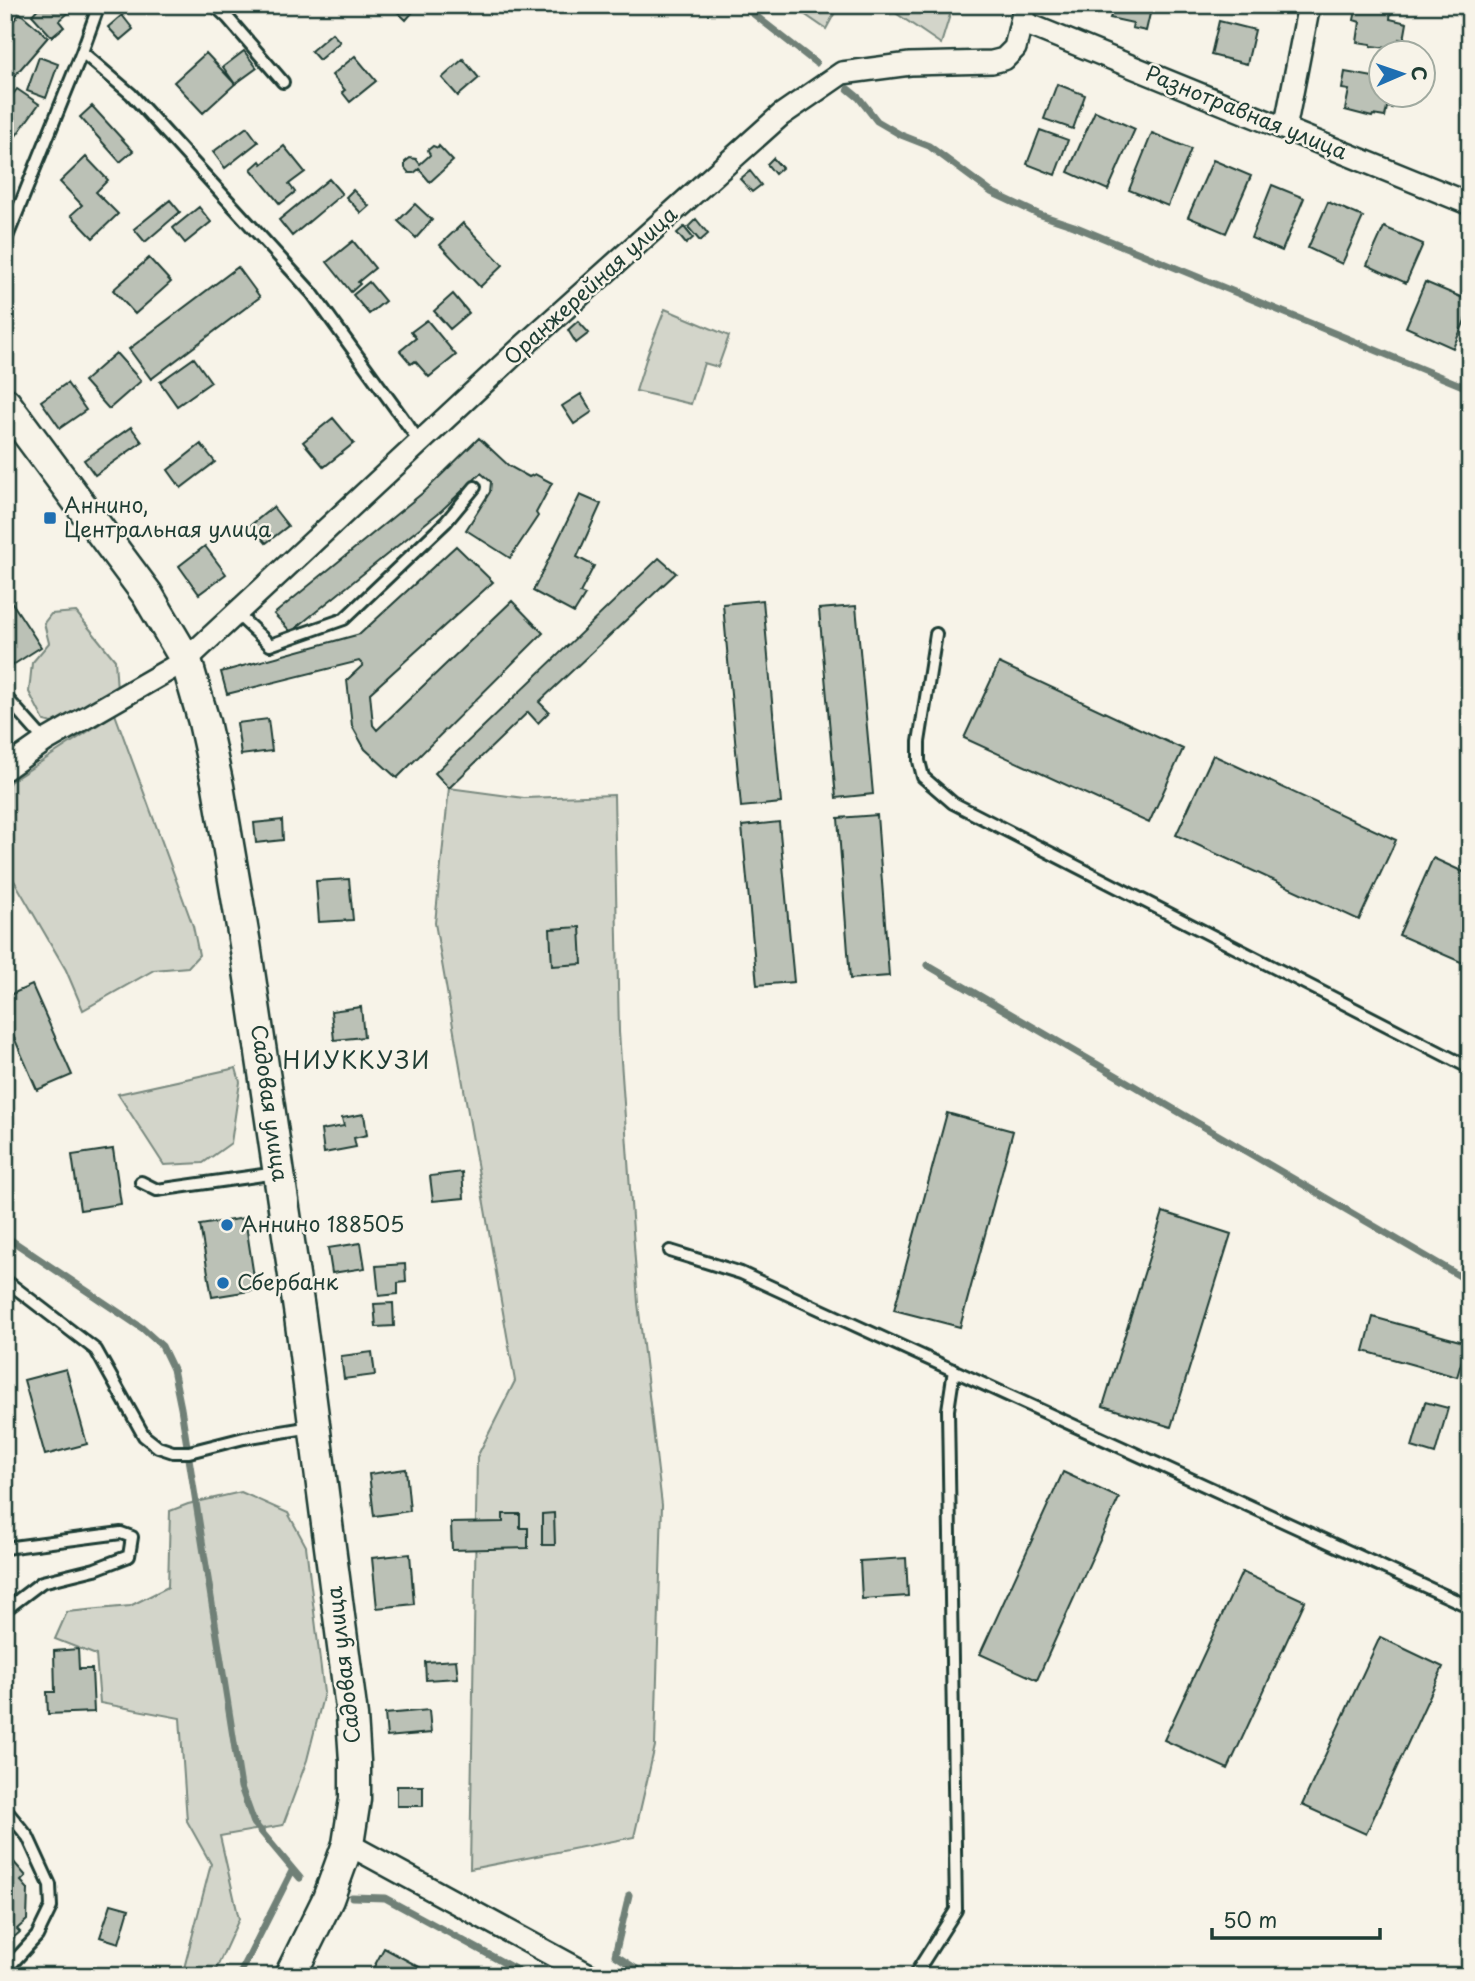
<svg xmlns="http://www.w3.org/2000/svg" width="1475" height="1981" font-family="'Playpen Sans',sans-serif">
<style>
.green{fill:#d3d5ca;stroke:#79897f;stroke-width:2}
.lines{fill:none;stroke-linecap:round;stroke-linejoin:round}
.stream{stroke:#6f8077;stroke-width:7}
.building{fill:#bbc1b6;stroke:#1f3d34;stroke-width:2}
.service-casing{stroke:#1f3d34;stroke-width:16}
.minor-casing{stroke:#1f3d34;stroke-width:26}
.secondary-casing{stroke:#1f3d34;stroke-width:35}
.service{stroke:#f7f3e8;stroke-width:10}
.minor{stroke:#f7f3e8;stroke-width:21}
.secondary{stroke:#f7f3e8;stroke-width:30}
.poi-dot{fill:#1f6fb2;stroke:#f7f3e8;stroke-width:2.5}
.labels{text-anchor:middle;stroke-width:5;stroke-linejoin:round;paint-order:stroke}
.street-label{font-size:21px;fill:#1f3d34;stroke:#f7f3e8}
.poi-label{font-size:21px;fill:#1f3d34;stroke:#f7f3e8;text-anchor:start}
.neighbourhood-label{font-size:23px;letter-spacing:2px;fill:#1f3d34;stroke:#f7f3e8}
</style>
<rect width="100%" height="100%" fill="#f7f3e8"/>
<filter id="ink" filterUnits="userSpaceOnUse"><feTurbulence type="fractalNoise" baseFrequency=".0143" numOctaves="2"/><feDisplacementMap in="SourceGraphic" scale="14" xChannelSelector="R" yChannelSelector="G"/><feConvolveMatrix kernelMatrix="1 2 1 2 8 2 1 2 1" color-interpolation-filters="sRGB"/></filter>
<g filter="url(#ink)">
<!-- green -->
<path class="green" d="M791,5H839L826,29Z
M884,5H953L941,44Z
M665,309L729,336L718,367L704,363L691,404L636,391L648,353Z
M76,612L115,660L117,690L60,725L44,721L29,692L32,663L49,643L44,623L51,614Z
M115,714L193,926L199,955L188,967L154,970L83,1010L66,970L5,865V791L10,782Z
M449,788L524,798L614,795L619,1032L638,1303L662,1505L655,1746L634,1837L470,1869L477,1457L515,1381L435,923Z
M236,1068L240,1082L231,1143L203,1163L164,1165L118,1094Z
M241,1492L288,1513L306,1546L324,1693L307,1760L283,1825L220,1836L239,1919L213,1976H182L211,1864L187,1821L180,1718L100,1703L96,1655L55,1639L67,1612L130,1606L168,1587L170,1511L188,1504Z"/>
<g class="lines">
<!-- stream -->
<path class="stream" d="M742,5L816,63
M848,89L859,98L877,121L901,135L929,146L991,192L1038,214L1074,226L1470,389
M927,965L1470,1282
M5,1236L142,1328L162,1346L173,1369L181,1408L241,1787L254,1823L300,1878
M629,1895L615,1955L647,1976
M352,1897L385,1898L528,1976
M239,1976L292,1871"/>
</g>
<!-- building -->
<path class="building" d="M41,5H71L74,8L59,21L64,27L52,37L32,15Z
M390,5H419L406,20Z
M1099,5H1152L1146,31L1132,28L1133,23L1110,18L1112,13L1098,10Z
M1357,5L1391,10L1390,19L1407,23L1404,40L1399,39L1397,49L1371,46V44L1357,42L1360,22L1354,20Z
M20,13L48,37L5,87V31Z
M122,15L133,29L120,40L108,27Z
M1219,21L1255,30L1247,64L1211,55Z
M332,33L340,42L319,60L311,51Z
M244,51L257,68L235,84L223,67Z
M206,53L235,84L203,113L174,82Z
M355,56L376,81L350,102L342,92L345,90L332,75Z
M39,57L58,64L46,98L27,91Z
M463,59L479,78L458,96L442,78Z
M1345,72L1379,78L1377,88H1380V94H1395L1392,108L1387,107L1385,117L1373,115L1372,117L1345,110L1349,90L1342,89Z
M1057,84L1085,95L1073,129L1044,119Z
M17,89L39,104L5,151V105Z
M92,106L133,151L120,162L80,117Z
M1095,111L1135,129L1108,190L1068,172Z
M247,127L258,142L225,168L213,152Z
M1040,130L1068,140L1055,175L1027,164Z
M1152,133L1191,149L1168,206L1129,190Z
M284,146L305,172L289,184L295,192L280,204L251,169L260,161L262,164Z
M433,146L438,148L439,146L453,161L430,182L419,169L414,173H409L405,168V162L410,158L416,159L420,164L430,155L428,150Z
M86,157L108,180L96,192L118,214L93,238L71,215L82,205L60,182Z
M773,158L782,168L775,174L767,164Z
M1213,160L1251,176L1226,233L1188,217Z
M750,171L761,185L752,192L740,179Z
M329,179L342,194L292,236L279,220Z
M1272,185L1304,198L1282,251L1251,238Z
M353,190L369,206L361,213L346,197Z
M170,200L180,212L145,242L134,229Z
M1328,202L1363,217L1342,264L1308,248Z
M415,204L432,220L416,238L398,221Z
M199,207L211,222L185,243L173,228Z
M696,219L708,234L700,241L688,227Z
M463,223L503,265L480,287L440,245Z
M684,227L693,238L686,244L677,233Z
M1384,227L1423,244L1406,283L1367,265Z
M353,241L375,268L358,282L360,284L351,292L327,262Z
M149,258L171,282L135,314L113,290Z
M238,267L260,297L151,379L129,349Z
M369,282L385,301L369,314L353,295Z
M1425,282L1470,301V309L1453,348L1406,327Z
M453,294L469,313L450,329L434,311Z
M427,320L456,355L429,377L415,361L411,364L400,351L416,338L411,332Z
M578,321L589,333L576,343L568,330Z
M116,353L141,381L109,409L84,381Z
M194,358L211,382L177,406L160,382Z
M67,383L86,410L60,428L41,401Z
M581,394L592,412L574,424L562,406Z
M333,418L354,443L324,467L303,442Z
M131,427L142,442L95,475L84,460Z
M479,438L509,466L529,477L535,474L552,483L536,513L538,516L510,558L466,530L490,492L491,482L481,473L442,510L291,632L274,614L425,491Z
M201,444L215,462L181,488L168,470Z
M580,495L601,504L577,557L594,566L580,593L585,595L574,613L533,591Z
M273,507L288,526L266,543L251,525Z
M205,546L226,574L199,594L179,566Z
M456,546L493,582L370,693L373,725L377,730L512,601L543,633L397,778L365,749L352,726L347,680L363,665L359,661L227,694L221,672L360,634Z
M659,558L676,573L539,702L549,712L538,723L528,712L449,788L435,773Z
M5,592L41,647L5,670Z
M763,600L781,803L741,807L723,604Z
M856,606L873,794L836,798L819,609Z
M999,663L1183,749L1149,823L964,738Z
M268,719L272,751L241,755L237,723Z
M1213,755L1396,840L1359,920L1176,835Z
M877,815L889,976L850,979L838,818Z
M282,820L283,840L256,843L254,823Z
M779,822L794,982L757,985L742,826Z
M1433,858L1470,875V966L1399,935Z
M349,879L353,920L319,922L316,881Z
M580,927L582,964L552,966L550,929Z
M32,985L72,1075L37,1090L5,1017V997Z
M361,1007L364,1037L334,1040L331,1011Z
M947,1113L1013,1131L960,1327L894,1310Z
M364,1114L367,1135L354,1138L356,1147L324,1153L321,1130L344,1126L342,1118Z
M113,1149L121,1204L80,1210L72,1155Z
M462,1172L464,1198L433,1201L430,1176Z
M1163,1212L1231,1234L1171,1427L1103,1406Z
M245,1218L256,1290L212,1297L200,1225Z
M361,1243L365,1268L332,1273L328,1248Z
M405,1264L406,1282L398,1283V1294L379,1296L376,1266Z
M393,1303L394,1326L376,1327L374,1304Z
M1373,1317L1467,1343L1457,1377L1364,1351Z
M372,1352L375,1375L344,1379L341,1356Z
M66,1369L87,1444L45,1455L24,1380Z
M1425,1402L1448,1408L1435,1454L1412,1447Z
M406,1469L410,1511L374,1516L369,1474Z
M1063,1472L1119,1498L1037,1680L980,1654Z
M554,1513L555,1545H542V1514Z
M503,1514H520V1528H528V1548L452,1550L451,1523L503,1522Z
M410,1554L414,1604L377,1608L372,1558Z
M906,1558L908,1596L862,1599L860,1561Z
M1242,1572L1305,1601L1228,1769L1164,1740Z
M1380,1637L1443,1667L1366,1834L1302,1805Z
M78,1649L79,1669H92L94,1712L48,1714L47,1692H55L54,1651Z
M456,1660L458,1678L426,1680L425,1662Z
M429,1710L431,1733L387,1737L385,1714Z
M397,1786H423V1806H397Z
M5,1852L26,1876L21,1881L28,1889L27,1920L17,1929L20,1932L5,1945Z
M111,1904L129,1909L119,1943L100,1937Z
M384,1948L436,1976H369Z"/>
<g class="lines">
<!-- service casing -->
<g class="service-casing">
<path id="service" d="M214,5L228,18L283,82
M82,52L99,5
M5,242L82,52L131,94L312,293L420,442
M236,613L270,645L344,619L446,522L475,487
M936,634L919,742V761L923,777L953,803L1470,1068
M5,696L45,741
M141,1182L157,1190L277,1173
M670,1251L741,1273L1470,1607
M5,1280L96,1350L144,1436L158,1447L173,1452H189L244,1438L312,1427
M5,1548L121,1533L132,1537L129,1556L95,1569L42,1582L5,1610
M5,1809L28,1837L50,1885L51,1907L37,1936L5,1971
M914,1976L956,1910L948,1410L954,1370"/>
</g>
<!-- minor casing -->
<g class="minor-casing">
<path id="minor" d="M1022,22L1470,204
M1285,129L1309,5
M5,769L45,741L186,660L519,350L781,115L842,73L910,64L992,62L1004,59L1015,48L1025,5
M348,1844L591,1976"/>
</g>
<!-- secondary casing -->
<g class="secondary-casing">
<path id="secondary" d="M5,403L147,594L186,660L204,722L218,786L245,944L300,1316L352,1716L355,1761V1799L348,1844L328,1899L290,1976"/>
</g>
<!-- service -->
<use href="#service" class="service"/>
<!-- minor -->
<use href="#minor" class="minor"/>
<!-- secondary -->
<use href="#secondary" class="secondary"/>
</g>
</g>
<!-- markers -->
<g class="poi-dot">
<rect x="43" y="511" width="14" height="14" rx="3.5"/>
<circle cx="227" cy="1225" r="7"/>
<circle cx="223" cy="1283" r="7"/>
</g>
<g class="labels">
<!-- street labels -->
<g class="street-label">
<text transform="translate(1246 113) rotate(22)" y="7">Разнотравная улица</text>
<text transform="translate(591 286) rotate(-42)" y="7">Оранжерейная улица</text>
<text transform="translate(269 1103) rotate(82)" y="7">Садовая улица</text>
<text transform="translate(344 1665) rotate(-97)" y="7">Садовая улица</text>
</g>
<!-- poi labels -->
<g class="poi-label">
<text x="64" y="513">Аннино,<tspan x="64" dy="24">Центральная улица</tspan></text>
<text x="241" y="1232">Аннино 188505</text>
<text x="237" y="1290">Сбербанк</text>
</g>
<!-- neighbourhood labels -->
<g class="neighbourhood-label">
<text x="357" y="1069">НИУККУЗИ</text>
</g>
</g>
<!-- margin -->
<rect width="1475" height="1981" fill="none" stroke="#f7f3e8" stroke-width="28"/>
<rect x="14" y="14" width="1447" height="1953" fill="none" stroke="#1f3d34" stroke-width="2.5" filter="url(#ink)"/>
<!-- north arrow -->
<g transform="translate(1402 74) rotate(88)"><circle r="33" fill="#f7f3e8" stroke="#a1aaa0" stroke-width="2"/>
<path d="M0-5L12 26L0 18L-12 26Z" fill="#1f6fb2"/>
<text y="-10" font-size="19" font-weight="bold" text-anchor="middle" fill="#1f3d34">С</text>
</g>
<!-- scale -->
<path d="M1212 1928v10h168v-10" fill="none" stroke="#1f3d34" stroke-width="3.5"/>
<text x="1223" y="1928" font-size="21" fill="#1f3d34" stroke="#f7f3e8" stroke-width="5" paint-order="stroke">50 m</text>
</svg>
